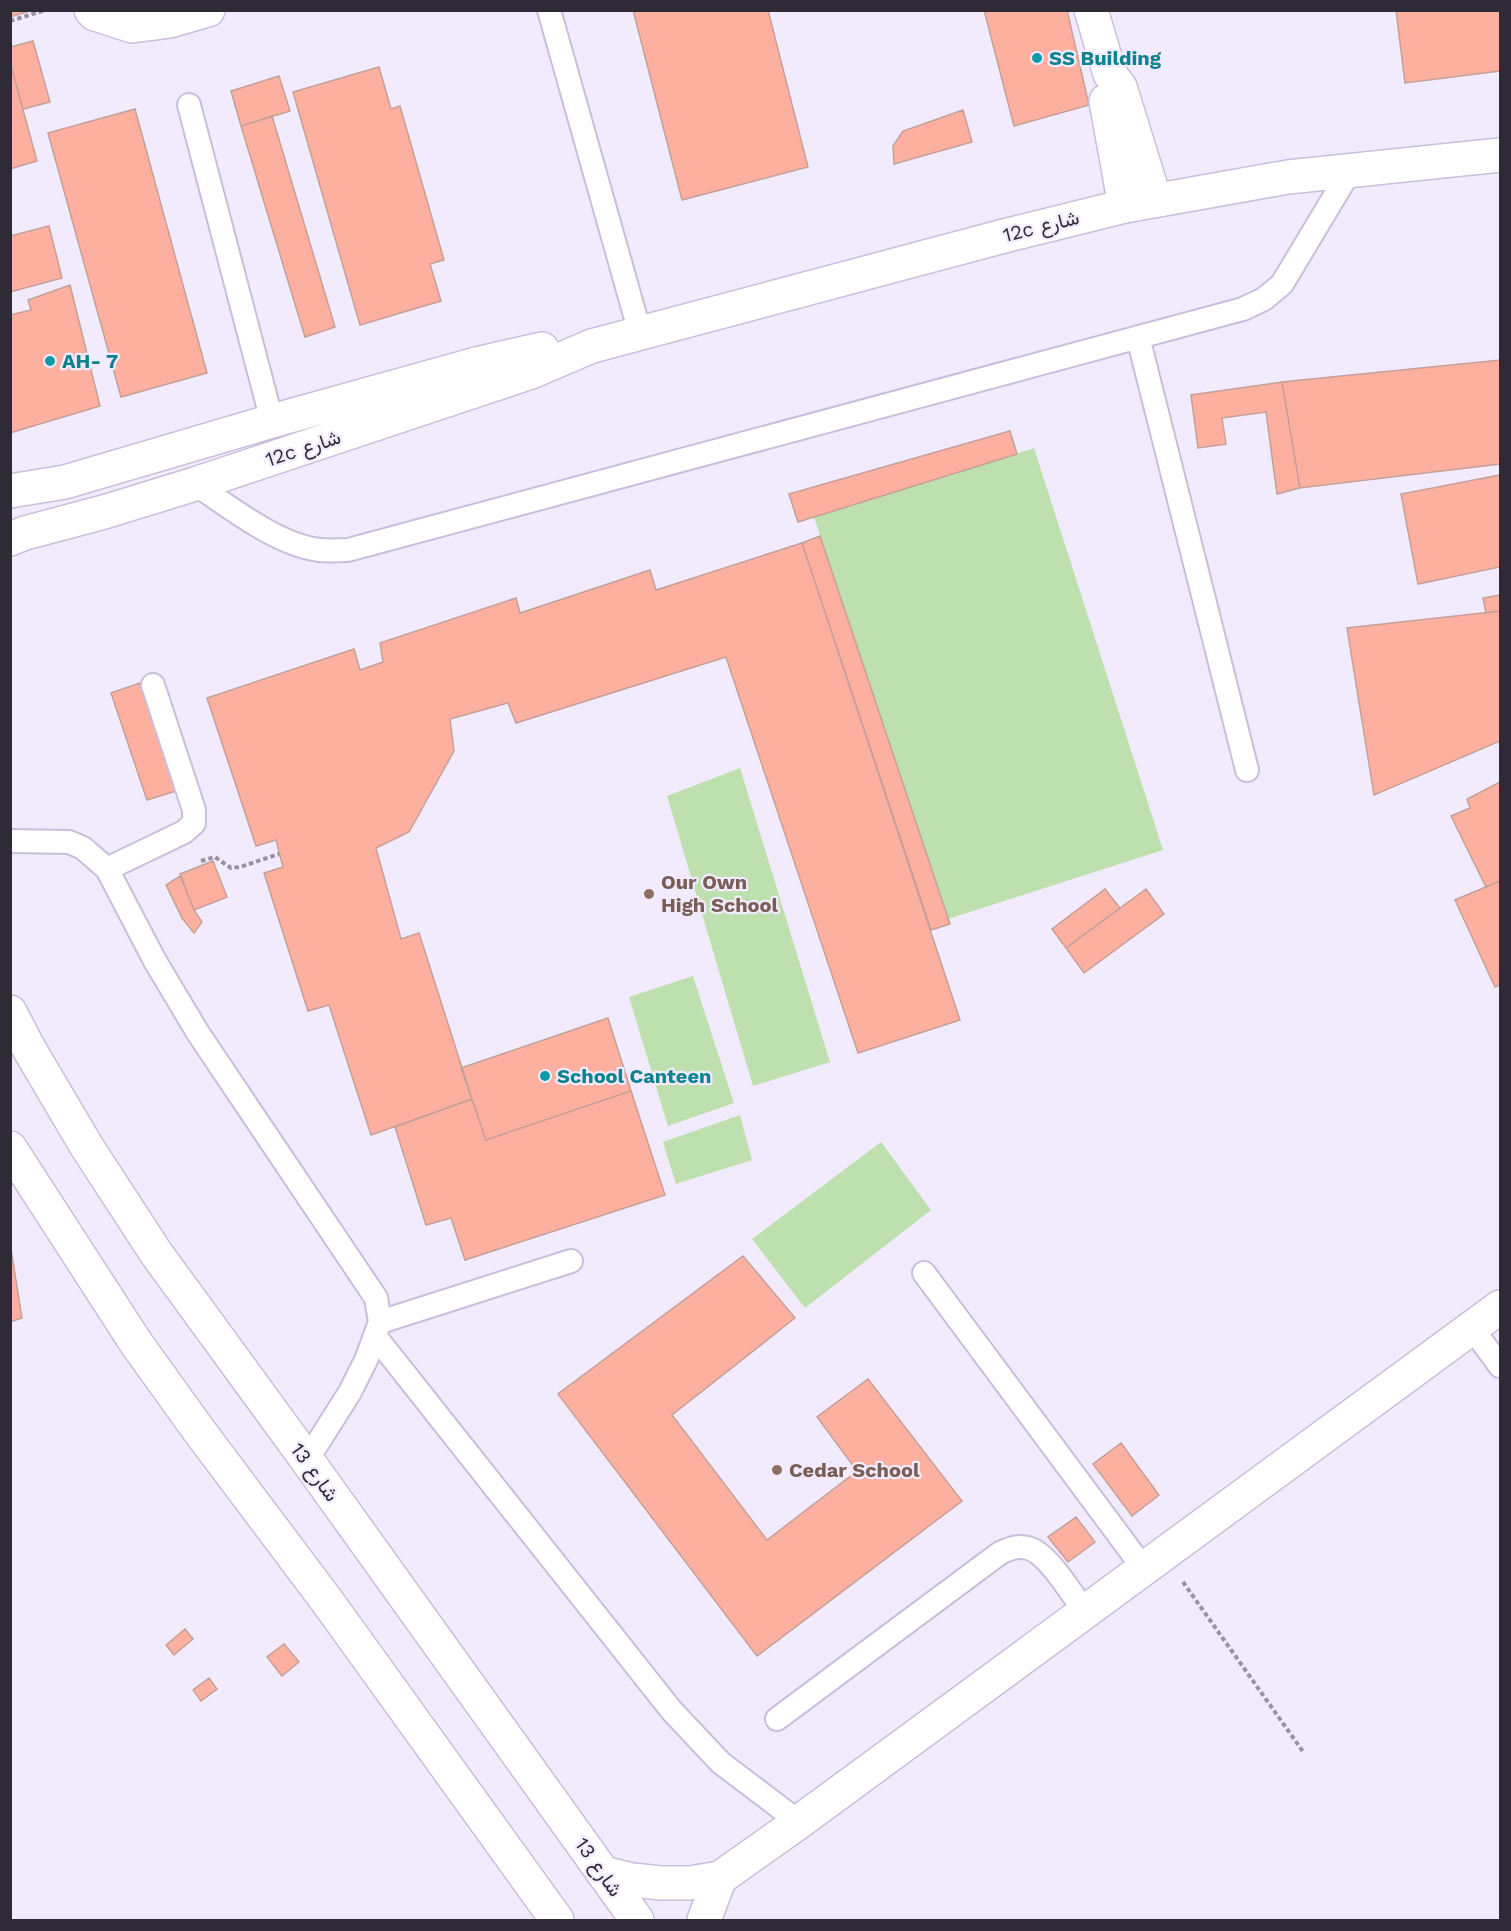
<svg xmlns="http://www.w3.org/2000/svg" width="1511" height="1931" font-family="'Work Sans',Vazirmatn,sans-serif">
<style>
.green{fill:#bde0ae}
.building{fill:#feb0a0;stroke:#c4a099;stroke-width:1.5}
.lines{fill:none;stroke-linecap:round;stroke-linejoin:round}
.service-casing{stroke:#cabedd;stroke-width:26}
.minor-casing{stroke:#cabedd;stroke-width:36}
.tertiary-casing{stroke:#cabedd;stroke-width:36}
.path{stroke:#9892a2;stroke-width:4;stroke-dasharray:4.5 3;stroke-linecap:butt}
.service{stroke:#fff;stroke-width:22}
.minor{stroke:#fff;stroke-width:33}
.tertiary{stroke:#fff;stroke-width:33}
.culture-dot{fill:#0f9aa8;stroke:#f2ebfe;stroke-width:2}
.education-dot{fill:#8d6e63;stroke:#f2ebfe;stroke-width:2}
.labels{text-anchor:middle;stroke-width:4.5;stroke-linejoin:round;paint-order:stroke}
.culture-label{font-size:20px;font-weight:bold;fill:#0d838f;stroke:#f2ebfe;text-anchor:start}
.street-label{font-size:20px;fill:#2f2b36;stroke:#f2ebfe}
.education-label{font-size:20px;font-weight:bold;fill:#785e54;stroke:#f2ebfe;text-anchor:start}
</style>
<rect width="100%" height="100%" fill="#f2ebfe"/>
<!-- green -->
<path class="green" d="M1034,448L1163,850L948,919L814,517Z
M740,768L830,1062L753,1086L667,796Z
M693,976L734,1103L668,1126L629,997Z
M740,1115L752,1160L676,1184L663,1142Z
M881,1142L931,1210L805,1308L752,1239Z"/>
<!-- building -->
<path class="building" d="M10,10H27V12L10,17Z
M633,10H768L808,167L682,200Z
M984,10H1067L1089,105L1014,126Z
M1396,10H1500V71L1405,83Z
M33,41L50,102L23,109L10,62V47Z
M10,62L37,161L10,169Z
M379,67L391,109L400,106L444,260L430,264L441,301L360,325L293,92Z
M279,76L290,111L241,126L231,91Z
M135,109L207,373L121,397L48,133Z
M963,110L972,142L894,164L893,146L903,131Z
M272,116L335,327L305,337L241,126Z
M49,226L62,278L10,292V236Z
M70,285L100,406L10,433V315L31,310L28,300Z
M1500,360V464L1300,488L1282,382Z
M1282,382L1300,488L1277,494L1266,412L1222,418L1226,444L1198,448L1191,395Z
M1010,431L1017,454L798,522L789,494Z
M1500,475V567L1418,584L1401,494Z
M820,536L950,924L931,930L802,543Z
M802,543L960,1020L858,1053L726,657L516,723L508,703L450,719L454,751L409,832L376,848L401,939L419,933L472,1099L371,1135L329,1005L308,1011L264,873L283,867L276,840L256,846L207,698L354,649L360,670L383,662L380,643L516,598L520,613L650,570L656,590Z
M1500,595V611L1486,613L1483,598Z
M1500,611V741L1374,795L1347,628Z
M140,683L176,791L147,800L111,693Z
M1500,782V881L1486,887L1451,816L1470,808L1467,799Z
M213,861L227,897L194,910L180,874Z
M180,876L194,910L202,922L194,933L182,918L166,885Z
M1500,881V985L1495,987L1455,900Z
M1105,889L1120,908L1066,948L1052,929Z
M1146,889L1164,914L1084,973L1066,948Z
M608,1018L631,1091L486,1140L461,1068Z
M631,1091L665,1195L465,1260L451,1218L426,1225L395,1127L472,1099L486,1140Z
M10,1243L22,1318L10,1322Z
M743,1256L795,1318L672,1415L767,1540L857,1471L817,1417L868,1379L962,1501L757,1656L558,1394Z
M1121,1443L1159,1495L1132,1516L1093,1464Z
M1076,1517L1095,1542L1068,1562L1048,1537Z
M185,1629L193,1639L174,1655L166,1645Z
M284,1644L299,1662L282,1676L267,1657Z
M209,1678L217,1689L201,1701L193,1690Z"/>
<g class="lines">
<!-- service casing -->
<g class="service-casing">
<path id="service" d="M549,10L640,333
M189,105L272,421
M1138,337L1247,770
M195,484C230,507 277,545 320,550C329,551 339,550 348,550L1243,309L1264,299L1282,284L1351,169
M10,841L69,842L83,848L107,869L155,961L198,1033L376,1298L380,1322L366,1360L350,1392L307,1460
M107,869L184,832L194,823V810L153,685
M924,1273L1144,1569
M380,1322L571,1261
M1472,1328L1500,1366
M375,1336L672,1711L721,1763L799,1822
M777,1719L1000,1553C1009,1549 1018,1545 1028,1548C1048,1553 1073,1596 1085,1612"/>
</g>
<!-- minor casing -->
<g class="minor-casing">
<path id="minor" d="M91,10L95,14L132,26L170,21L208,10
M1091,10L1110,74L1120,87L1155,200
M1106,101L1125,206
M603,1873L632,1880L661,1883H690L720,1878L799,1822L1500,1307
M704,1920L720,1878"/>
</g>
<!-- tertiary casing -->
<g class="tertiary-casing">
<path id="tertiary" d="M10,491L65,482L272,421L480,363L542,349
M10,539L25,533L104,512L195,484L531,372L592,346L1004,236L1125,206L1288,177L1500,155
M10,1012L28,1047L87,1147L156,1253L307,1460L637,1920
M10,1148L136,1343L200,1432L327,1601L557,1920"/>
</g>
<!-- path -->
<path class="path" d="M10,21L46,10
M201,861L215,857L231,868L240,867L279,854
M1183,1582L1304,1753"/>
<!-- service -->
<use href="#service" class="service"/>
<!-- minor -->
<use href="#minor" class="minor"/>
<!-- tertiary -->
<use href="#tertiary" class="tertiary"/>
</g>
<!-- markers -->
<g class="culture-dot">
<circle cx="1037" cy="58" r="6"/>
<circle cx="50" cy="361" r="6"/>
<circle cx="545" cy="1076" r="6"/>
</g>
<g class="education-dot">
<circle cx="649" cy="894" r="6"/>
<circle cx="777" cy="1470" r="6"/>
</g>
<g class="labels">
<!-- culture labels -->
<g class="culture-label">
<text x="1049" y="65">SS Building</text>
<text x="62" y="368">AH- 7</text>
<text x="557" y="1083">School Canteen</text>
</g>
<!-- street labels -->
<g class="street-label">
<text transform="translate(1041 226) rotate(-14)" y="7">12c شارع</text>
<text transform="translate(303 448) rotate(-18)" y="7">12c شارع</text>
<text transform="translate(315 1472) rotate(54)" y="7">شارع 13</text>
<text transform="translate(599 1867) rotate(55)" y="7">شارع 13</text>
</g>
<!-- education labels -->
<g class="education-label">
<text x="661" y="889">Our Own<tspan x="661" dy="23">High School</tspan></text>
<text x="789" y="1477">Cedar School</text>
</g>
</g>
<!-- border -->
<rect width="1511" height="1931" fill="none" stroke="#2f2b36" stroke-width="24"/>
</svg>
